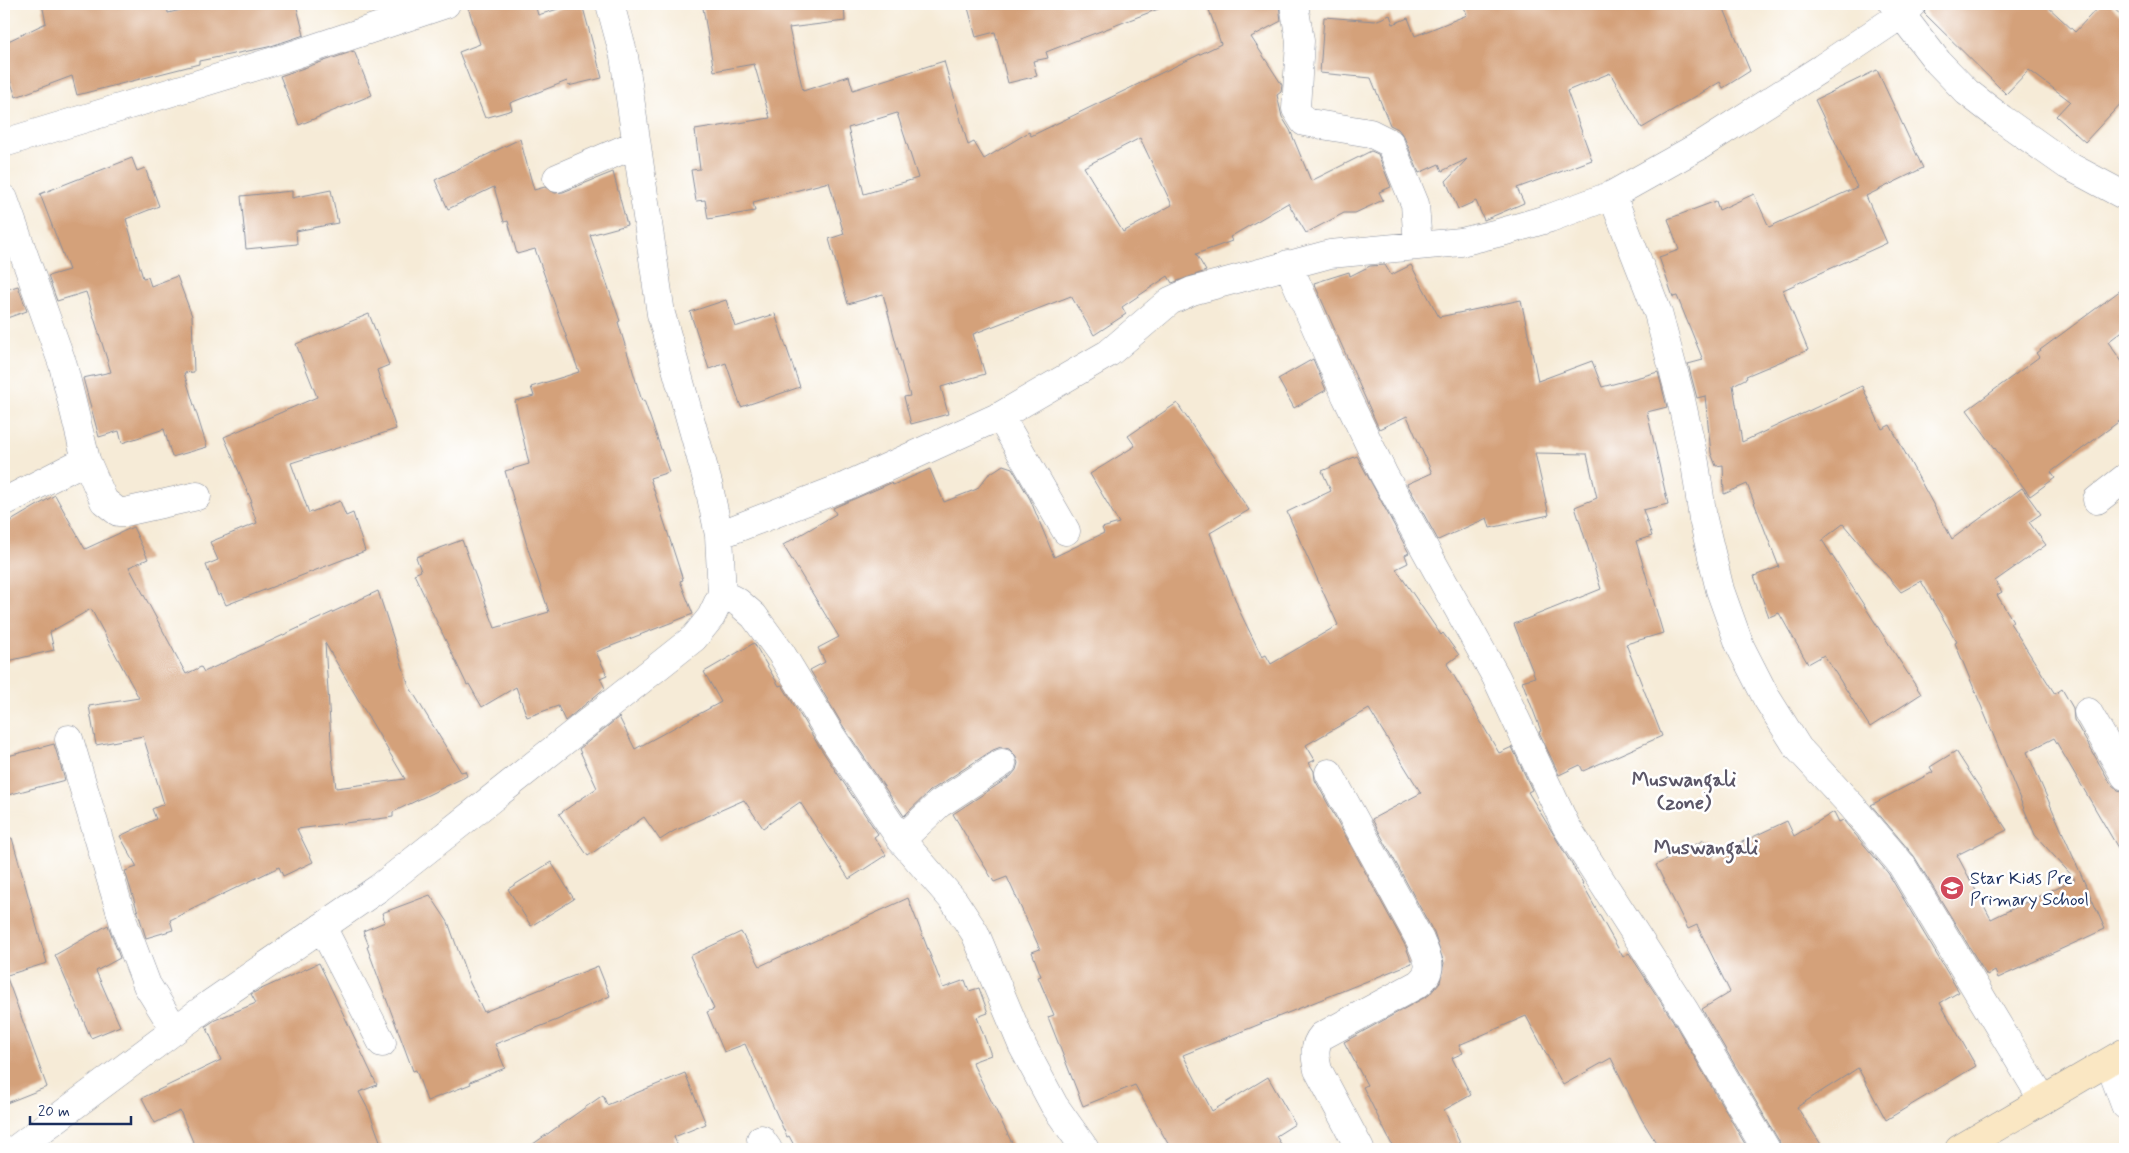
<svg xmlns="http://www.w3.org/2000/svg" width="2129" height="1153" font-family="Mynerve,sans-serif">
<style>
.building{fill:#d4a17a;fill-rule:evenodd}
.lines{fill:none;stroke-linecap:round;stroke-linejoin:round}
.minor-casing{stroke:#888d9a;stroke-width:29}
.secondary-casing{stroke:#888d9a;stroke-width:29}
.minor{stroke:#fff;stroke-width:28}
.secondary{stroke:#fae7c3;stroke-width:28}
.labels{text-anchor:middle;stroke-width:5;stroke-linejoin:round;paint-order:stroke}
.poi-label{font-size:18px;fill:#1b2f5e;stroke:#fff;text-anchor:start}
.quarter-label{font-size:20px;font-weight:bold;fill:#5c5768;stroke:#fff}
</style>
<rect width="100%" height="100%" fill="#fff"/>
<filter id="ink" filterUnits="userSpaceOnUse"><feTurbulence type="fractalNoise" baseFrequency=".02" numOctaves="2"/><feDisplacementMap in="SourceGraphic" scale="10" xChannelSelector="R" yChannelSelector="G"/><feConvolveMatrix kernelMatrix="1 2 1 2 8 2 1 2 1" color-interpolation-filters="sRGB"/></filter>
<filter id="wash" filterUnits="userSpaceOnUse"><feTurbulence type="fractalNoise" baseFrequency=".0096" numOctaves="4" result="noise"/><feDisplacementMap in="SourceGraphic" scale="20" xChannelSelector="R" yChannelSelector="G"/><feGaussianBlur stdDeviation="1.12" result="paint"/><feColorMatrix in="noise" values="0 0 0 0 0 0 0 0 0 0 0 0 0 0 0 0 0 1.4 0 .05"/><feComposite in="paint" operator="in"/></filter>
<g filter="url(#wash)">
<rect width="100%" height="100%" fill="#f6ebd7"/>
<g id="blocks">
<!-- building -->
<path class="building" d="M42,4H167L168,13L207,4H296L304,35L268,47L199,61V64L77,95L72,76L16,97L4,63V43L46,23Z
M467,4H535L538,15L575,4H582L602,78L568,86L567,81L510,103L512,110L485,118L459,52L480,44Z
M727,4H844L845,21L789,28L803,91L849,76L853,90L944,61L968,145L974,142L984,159L1029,132L1031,136L1221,44L1207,4H1279L1281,21L1251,37L1282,85L1281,92L1277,95L1282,117L1290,130L1311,181L1371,151L1378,154L1391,187L1379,192L1383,200L1355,213H1344L1306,233L1288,203L1230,237L1232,241L1196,254L1206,271L1172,283L1168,276L1122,307L1126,314L1094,335L1071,296L973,334L985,374L941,387L948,414L911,424L904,397L910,396L883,294L848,304L829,239L844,234L829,182L753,202L755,211L708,219L705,200L696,201L691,170L700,169L695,130L770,118L754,64L714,71L703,8ZM897,113L918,178L864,194L848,128ZM1140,138L1172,205L1123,232L1084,167Z
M967,4H1166V6L1046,52L1048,58L1033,61L1037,76L1008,83L995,32L976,37Z
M1463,4H1722L1750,71L1723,88L1720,82L1642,128L1610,73L1567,91L1592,160L1517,188L1524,203L1484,220L1476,201L1458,209L1446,181L1467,159L1442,171L1439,164L1419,173L1404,137L1398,129L1390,125L1371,78L1320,73L1324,17L1375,21L1390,15L1393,24L1408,18L1415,36L1467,15Z
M1927,4H2045L2075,32L2101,4H2110L2125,20V99L2085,142L2056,116L2070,101L2029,70L2006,94L1924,13Z
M354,51L372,95L299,125L280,76Z
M1877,70L1923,168L1866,196L1887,243L1783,290L1808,350L1746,376L1747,378L1733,385L1742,442L1862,386L1882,429L1890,425L1952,539L2022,488L2041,514L2029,522L2046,545L1995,581L2002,592L1997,595L2013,621L2010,623L2055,694L2062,689L2073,708L2074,720L2111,784L2118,790L2125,792V860L2054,738L2027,752L2105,929L1998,978L1995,971L1987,976L1914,856L1871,805L1933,772L1930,767L1956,751L2007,830L1957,855L1991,919L2075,879L2035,835L1955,643L1957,642L1921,581L1901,592L1843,524L1822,540L1921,694L1870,727L1824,655L1808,664L1779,613L1769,617L1754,576L1779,567L1747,484L1724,494L1723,465L1716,466L1711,453L1705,396L1697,398L1688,364L1703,360L1677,296L1673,297L1659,257L1679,250L1668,219L1716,201L1719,210L1754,194L1769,227L1857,187L1815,100Z
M520,139L534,190L545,187L555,193L563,192L613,172L627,225L590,235L620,321L618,322L642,401L644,400L669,472L650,478L683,580L680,581L693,614L596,652L607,675L600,678L605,688L565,721L558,706L527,717L516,687L482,707L469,684L467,685L414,574L421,571L416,557L462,540L495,628L549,612L528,549L505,471L529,464L515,401L534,396L531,387L579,372L535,249L517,254L508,221L504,222L494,187L448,209L435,180Z
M132,158L137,171L145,168L159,206L126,219L143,278L148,277L151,286L177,276L192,316L194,372L184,373L207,447L172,457L164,429L122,443L119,431L99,437L83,378L111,372L86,292L57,301L48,276L69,270L40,194Z
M331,190L338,223L296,231L297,244L246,249L241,196L292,191V198Z
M1385,265L1391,275L1411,265L1439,317L1521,300L1538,381L1592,361L1602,387L1658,372L1667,407L1647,412L1668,504L1643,510L1652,536L1636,541L1663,633L1626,644L1662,736L1583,771L1580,765L1559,775L1539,732L1541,731L1522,681L1535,677L1514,624L1601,589L1575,507L1597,498L1587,454L1535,453L1549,515L1490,528L1487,518L1438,540L1407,484L1432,473L1407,416L1379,429L1314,283L1349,272L1350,276L1370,266Z
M18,286L27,311L4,319V290Z
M2125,287V329L2108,342L2125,366V417L2051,472L2055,478L2030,496L1967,410L2039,357L2036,353Z
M726,300L735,327L775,314L800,387L741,407L726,363L709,369L690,312Z
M369,314L389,365L377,370L396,429L291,463L309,513L340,501L346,516L353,513L365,551L226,605L221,594L218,596L206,565L218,560L210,542L257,523L250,503L252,502L224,437L317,397L296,344Z
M1313,359L1326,390L1294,408L1278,379Z
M1177,403L1249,510L1210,533L1240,612L1262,657L1266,655L1271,664L1338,625L1287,512L1331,491L1322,471L1357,456L1409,553L1405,555L1408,563L1396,569L1441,635L1443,633L1459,655L1447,664L1499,753L1512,747L1532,790L1528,792L1583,883L1582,884L1623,957L1629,953L1672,1019L1748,1149H1660L1642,1120L1611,1058L1563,1085L1526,1016L1459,1045L1463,1053L1452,1058L1471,1095L1444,1110L1463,1149H1394L1363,1087L1367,1085L1344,1042L1429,995L1440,982L1444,963L1434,933L1372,819L1421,793L1369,709L1306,745L1315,760L1309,763L1314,771L1315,780L1406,947L1412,963L1183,1055L1212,1111L1268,1077L1295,1124L1276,1136L1284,1149H1171L1135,1085L1083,1106L1048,1017L1054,1015L1038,977L1041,976L1032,952L1040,949L1007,877L994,882L953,814L1011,776L1016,770L1018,763L1015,755L1009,749L1001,747L993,750L930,791L904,816L843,726L810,670L825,662L818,648L839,637L783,545L836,514L833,508L891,483L893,485L930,469L944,502L977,489L988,475L1003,465L1012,468L1030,499L1054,557L1104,533L1102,528L1119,523L1090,474L1135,446L1128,436Z
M55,495L85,549L133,527L148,559L129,567L186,674L201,667L204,672L378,591L409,686L461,772L465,771L467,776L393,812V817L297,829L313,862L283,876L279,867L170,920L173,930L146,938L125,871L137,867L120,836L156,819L152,809L164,804L143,736L96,745L89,706L139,698L91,609L50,632L54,650L4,662V525ZM325,643L405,779L336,788L332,756Z
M754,643L779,686L782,685L817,743L878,834L874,837L886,855L849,879L800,802L763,828L744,800L674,831L660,840L644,817L588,856L559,814L597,788L579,749L619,717L635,749L721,702L704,672Z
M54,744L65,780L4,796V757Z
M1834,812L1839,822L1843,820L1888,873L1959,992L1940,1003L1976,1066L1886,1120L1858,1068L1797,1107L1824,1149H1782L1779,1141L1702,1009L1730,992L1697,925L1688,929L1656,865L1704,840L1712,856L1787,821L1794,836Z
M12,838L47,963L4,976V839Z
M551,862L574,899L531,926L508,889Z
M430,895L448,922L469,981L484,1012L598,966L610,996L557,1020L495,1044L505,1068L470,1082L471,1084L427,1101L416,1070L413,1071L367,947L369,946L363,931L385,922L382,913Z
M908,898L943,988L965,980L969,991L979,988L988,1013L977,1017L991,1055L972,1062L1015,1149H796L789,1136L787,1137L745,1044L724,1052L707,1012L714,1009L690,956L741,932L760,966Z
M108,925L120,958L96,971L120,1026L91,1038L55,955Z
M319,963L377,1085L359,1092L369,1111L383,1149H196L180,1111L155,1123L142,1098L221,1060L206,1026L215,1020L256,1003L251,994L257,991Z
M4,978H7L47,1087L4,1104Z
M685,1073L706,1124L674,1137L679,1149H526L603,1095L607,1105Z"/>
</g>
</g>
<g filter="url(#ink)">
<use href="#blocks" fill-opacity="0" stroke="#888d9a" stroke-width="1"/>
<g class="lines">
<!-- minor casing -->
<g class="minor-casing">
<path id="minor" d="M1294,4L1300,41L1296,109L1304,122L1370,133L1390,143L1415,204L1418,245
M1893,4L1938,62L1967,92L2002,119L2067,165L2125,196
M4,143L284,58L446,4
M557,178L636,144
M1612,195L1658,313L1680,395L1695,463L1703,519L1720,590L1740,646L1766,697L1798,748L1851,805L1901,864L2043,1100
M4,199L63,365L86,460L104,501L118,512H125L197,496
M1288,264L1346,396L1384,475L1496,677L1566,826L1685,1011L1766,1149
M1000,416L1066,531
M2097,500L2125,478
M4,502L86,460
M719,535L846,486L1000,416L1109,353L1170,301L1192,291L1330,254L1461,242L1502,232L1550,218L1612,195L1701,145L1822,68L1901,15L1912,4
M722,594L738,602L754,616L781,653L830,734L901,840L954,901L975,933L1023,1047L1054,1105L1085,1149
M2088,712L2125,776
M69,739L125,927L147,985L175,1030
M1329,773L1420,940C1427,958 1436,969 1418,984L1322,1036C1313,1046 1315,1057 1318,1070L1360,1149
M901,840L939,804L1002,763
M322,927L382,1043
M2109,1062L2125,1105
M761,1139L768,1149
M16,1149L210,1004L379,888L694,638L711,617L722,594L719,535L709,487L661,314L624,56L610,4"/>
</g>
<!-- secondary casing -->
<g class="secondary-casing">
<path id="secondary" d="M1959,1149L2125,1052"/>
</g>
<!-- minor -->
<use href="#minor" class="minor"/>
<!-- secondary -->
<use href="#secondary" class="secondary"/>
</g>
</g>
<!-- icons -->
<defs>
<g id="school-disc" transform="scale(1.25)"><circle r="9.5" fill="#d1495b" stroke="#fff"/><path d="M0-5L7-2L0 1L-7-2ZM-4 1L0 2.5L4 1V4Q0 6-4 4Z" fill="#fff"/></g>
</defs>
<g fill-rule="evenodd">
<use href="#school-disc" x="1952" y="888"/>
</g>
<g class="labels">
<!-- poi labels -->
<g class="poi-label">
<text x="1970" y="884">Star Kids Pre<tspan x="1970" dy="21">Primary School</tspan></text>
</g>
<!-- quarter labels -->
<g class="quarter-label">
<text x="1684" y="786">Muswangali<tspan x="1684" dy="23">(zone)</tspan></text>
<text x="1706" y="854">Muswangali</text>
</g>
</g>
<!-- margin -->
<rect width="2129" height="1153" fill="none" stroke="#fff" stroke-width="20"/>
<!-- scale -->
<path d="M30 1116v8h101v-8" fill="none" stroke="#1b2f5e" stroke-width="2.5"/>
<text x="38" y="1116" font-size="15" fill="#1b2f5e" stroke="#ffffff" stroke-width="4" paint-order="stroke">20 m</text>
</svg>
